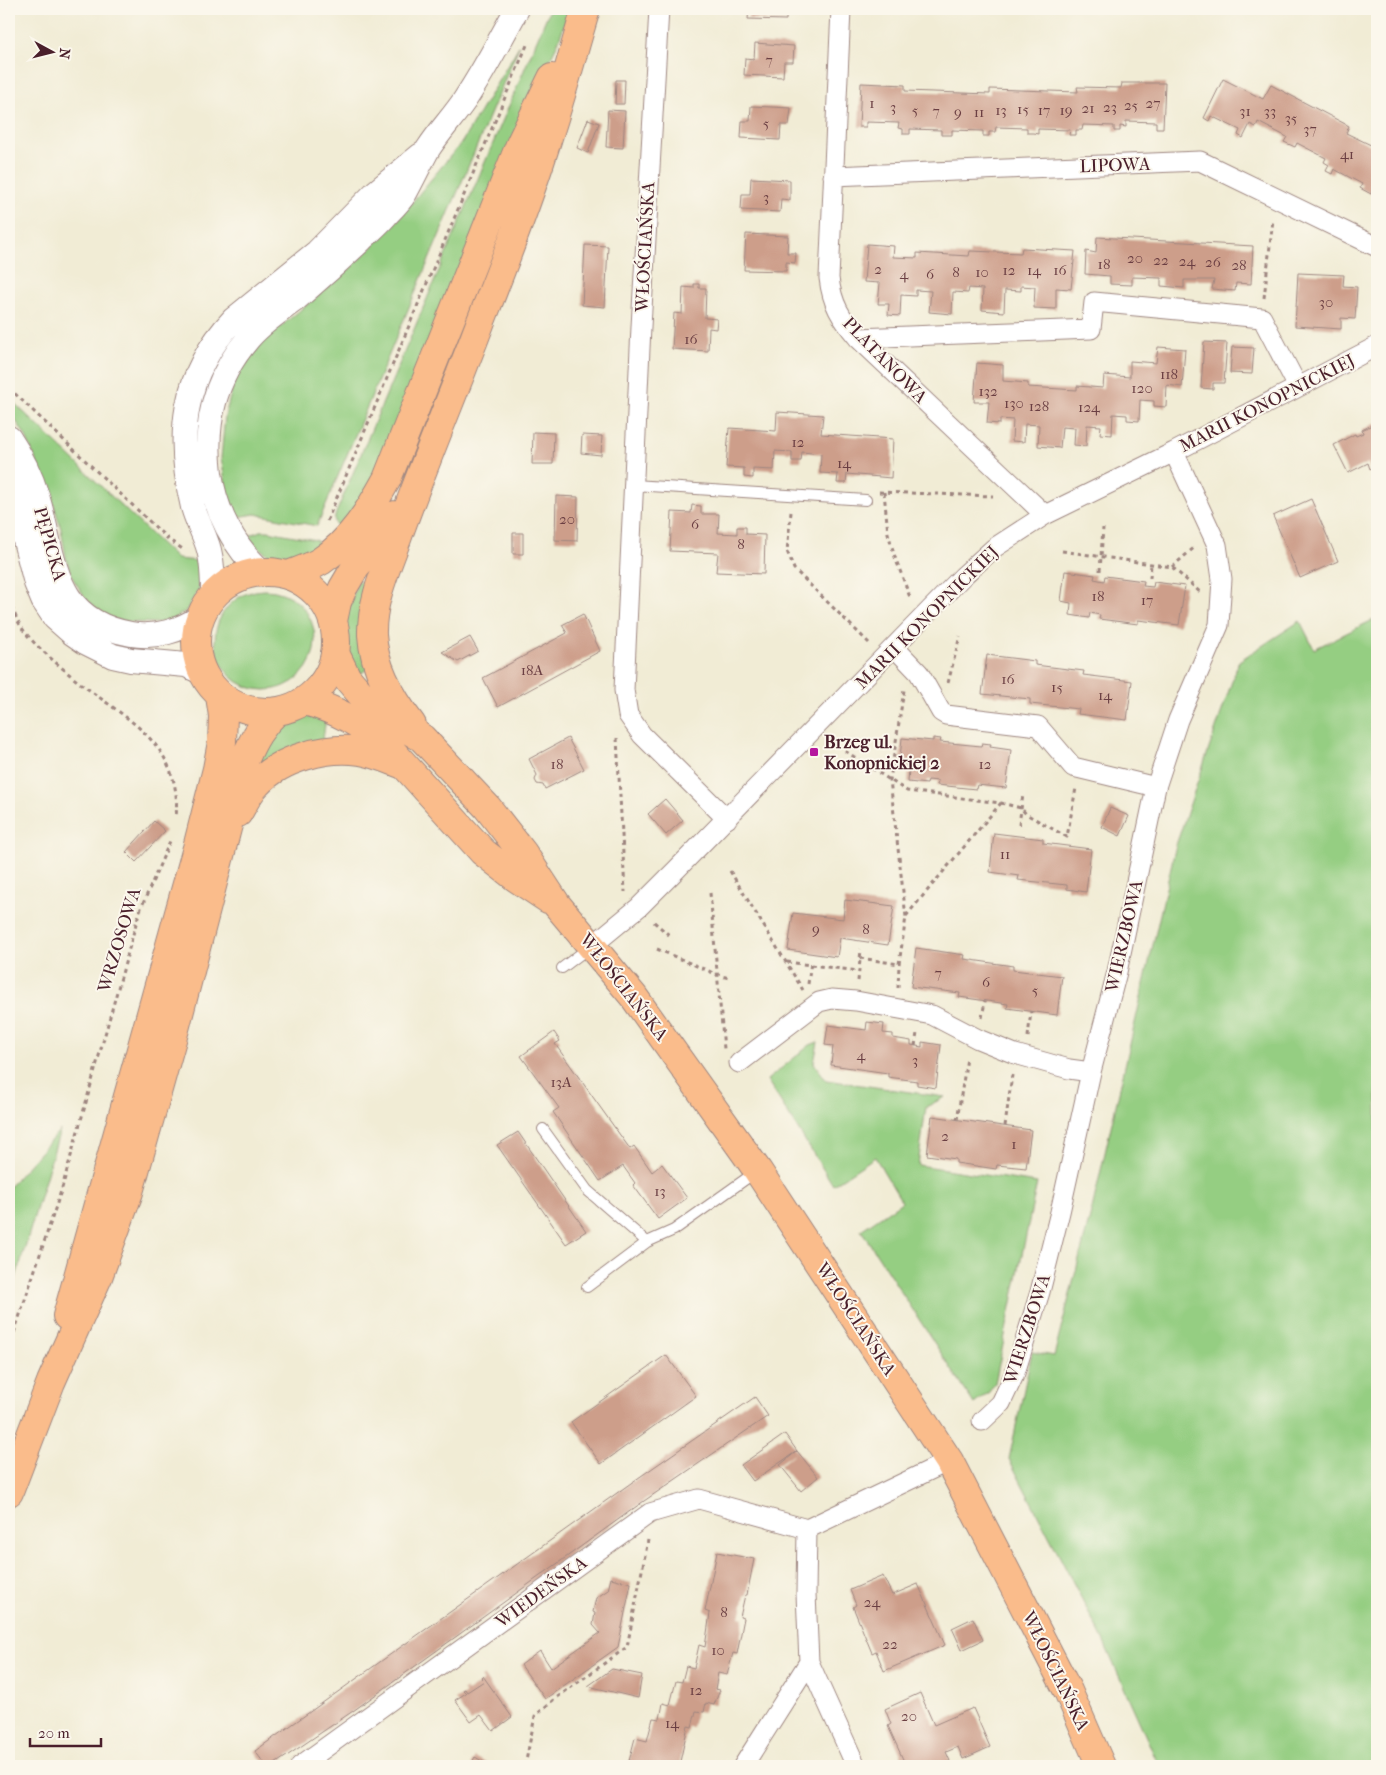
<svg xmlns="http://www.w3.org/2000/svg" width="1386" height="1775" font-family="'IM FELL French Canon',serif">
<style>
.green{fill:#95ce82;stroke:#707656}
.building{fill:#cd9e8a}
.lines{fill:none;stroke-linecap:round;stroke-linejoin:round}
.service-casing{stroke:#9e8680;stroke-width:12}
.minor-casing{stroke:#9e8680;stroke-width:21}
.tertiary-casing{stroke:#9e8680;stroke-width:26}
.primary-casing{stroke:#9e8680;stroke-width:30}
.path{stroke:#9e8680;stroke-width:3;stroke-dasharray:4 4;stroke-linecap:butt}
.service{stroke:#fff;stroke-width:10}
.minor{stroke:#fff;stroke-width:19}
.tertiary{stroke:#fff;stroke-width:24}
.primary{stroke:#fabc8b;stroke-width:28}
.poi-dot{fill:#b5179e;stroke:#fbf7ec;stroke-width:2}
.labels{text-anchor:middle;stroke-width:4;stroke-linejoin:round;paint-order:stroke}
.number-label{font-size:15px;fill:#6b3f43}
.street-label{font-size:18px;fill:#4a1f2b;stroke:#fbf7ec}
.poi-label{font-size:18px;font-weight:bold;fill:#4a1f2b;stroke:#fbf7ec;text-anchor:start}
</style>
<rect width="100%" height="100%" fill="#fbf7ec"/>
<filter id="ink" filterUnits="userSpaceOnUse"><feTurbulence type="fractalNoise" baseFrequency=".02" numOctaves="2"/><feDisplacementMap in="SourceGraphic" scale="10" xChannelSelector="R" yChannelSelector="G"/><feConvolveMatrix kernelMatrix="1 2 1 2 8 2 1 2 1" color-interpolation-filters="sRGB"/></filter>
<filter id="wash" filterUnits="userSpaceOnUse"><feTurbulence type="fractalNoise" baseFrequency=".0096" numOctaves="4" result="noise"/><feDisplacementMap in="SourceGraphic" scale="20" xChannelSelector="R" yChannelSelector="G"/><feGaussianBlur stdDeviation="1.12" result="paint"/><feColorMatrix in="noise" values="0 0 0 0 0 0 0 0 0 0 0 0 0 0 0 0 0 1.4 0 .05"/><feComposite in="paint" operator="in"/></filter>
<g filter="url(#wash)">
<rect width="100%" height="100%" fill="#f1ecd5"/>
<!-- green -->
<path class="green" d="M550,9H570L557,45L529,102L385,467L341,531C335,524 333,522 336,513Z
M519,46L317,526L255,514L238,517L228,498L221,458L225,416L234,382L251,351L346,272L390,229L462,142Z
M9,398L177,559L199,561L203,577L199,590L186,611L170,621L154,623L131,622L106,618L87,600L73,579L66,558L61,529L51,495L25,435L9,410Z
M260,531H268L316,540L323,548C286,561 278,568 247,537Z
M358,581L368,586L370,667L357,676L349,654L345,618Z
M215 640a50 50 0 1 1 100 0a50 50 0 1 1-100 0Z
M1377,618V1766H1159L1102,1638L1009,1459L1032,1352L1054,1356L1092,1209L1176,845L1239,661L1300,621L1314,649Z
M308,715L326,718L323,739L252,776L260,747L285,720Z
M818,1042L814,1063L826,1080L945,1097L926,1107L918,1165L1037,1183L995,1383L989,1392L974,1404L861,1230L902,1202L875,1157L833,1185L767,1080L810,1045Z
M60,1130L9,1301V1187Z"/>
<g id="blocks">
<!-- building -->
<path class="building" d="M749,9H786V20L748,19Z
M755,43L794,46L793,62H784L783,77L744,75L745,58L754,59Z
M1223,79L1263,99L1271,85L1349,126L1346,133L1377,148V191L1373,189L1371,194L1360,188L1362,184L1334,169L1332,174L1326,171L1329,165L1324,162L1326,158L1297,143L1295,147L1284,142L1287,137L1258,122L1256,127L1250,124L1243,138L1238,135L1240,130L1211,116L1209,121L1204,118Z
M616,80H625L624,104H615Z
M861,83L905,85V91L990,94V89L1078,92L1077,87L1121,88L1122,83H1165L1163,128H1156V122L1126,121V127L1120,126V131H1114V126L1083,125L1082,130H1076V135H1069L1070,130L1038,129V134L1033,133H1027V128L996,127L995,132H989V136H983V131L952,130V135H941V130L910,129V134H903V129L898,128L899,123L866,122V127H859Z
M751,106L791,108L789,125H781L780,140L741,138L742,121H750Z
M608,110L625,111L623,148L606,147Z
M588,119L599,123L588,153L577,148Z
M751,178L790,180V200L781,199L780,212L741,210L742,194H750Z
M746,234L788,236L787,253H796L795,263L786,262V271L744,270Z
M1097,237L1253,246L1251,284L1236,283L1235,291L1212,289L1214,280H1184V288L1161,286V278L1132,277V285L1110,284V276L1085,274L1086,251L1096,253Z
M867,244L894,246L893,257L917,258V253L969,256L970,251L1021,253L1022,248L1075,251L1071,289L1056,288V309L1034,308L1035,287L1021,286V291L1005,290L1004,312L982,310L983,289L969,288L968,293L953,292L952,314L929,312L931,291L916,290V296L901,295L900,316L888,315L889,304H878L880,283L864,282Z
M585,245L608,246L605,307L582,305Z
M1298,273L1344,275L1343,286L1357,287L1355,319L1341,318V329L1295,326Z
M694,284H699V288H706L705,318L717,319L716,329L709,328L708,351L672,349L674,313L682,314L683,287L694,288Z
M1204,342L1227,343L1224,383H1213V389L1201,388Z
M1158,347L1185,349L1182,387L1167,385L1166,407L1154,406V401L1140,400L1139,421L1127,420V415L1113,414L1112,435L1100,434L1101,426L1087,425L1086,446L1074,445L1075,428L1062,427L1060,448L1038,446L1039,425L1025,424L1024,442L1012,441L1013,420L1000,419V424L987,423L989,402H974L977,363L1003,365V381L1028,383V387L1077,390V386L1103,388L1104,375L1130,377V361L1156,363Z
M1232,347L1254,348L1252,374L1230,373Z
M777,412L823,415L821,434L893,439L891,478L847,474L846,483H837L838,474L820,473L821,454L802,452L801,461H792V452L775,451L774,470L753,469V478L744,477V468L726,467L729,428L776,431Z
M1376,423L1377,426V465L1370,469L1368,463L1348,473L1334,445L1355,434L1356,436L1363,433L1362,430Z
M533,432L554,433L553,464H532Z
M582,435L602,436L601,455L581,453Z
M556,496L578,497L577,541L555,540Z
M1311,499L1338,561L1300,578L1273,516Z
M692,505L701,506V514H719L718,533L737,534V527H746V534L765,535L764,574L716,572L718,553L670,551L672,512L691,513Z
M513,533H523V554H513Z
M1065,571L1095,575L1094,579L1104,581L1105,576L1144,581L1143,586L1153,587L1154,582L1185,586L1179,625L1138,620V624L1099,619L1100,615L1090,613L1089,618L1070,615L1071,603L1061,601Z
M583,614L600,651L498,707L483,678L567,633L562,625Z
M470,637L478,651L458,662L442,652Z
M987,655L1035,661V665L1084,671L1083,675L1132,681L1127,720L1078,714L1079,709L1030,704V699L982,694Z
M568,738L584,769L545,789L543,785L537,784L535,780L537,775L529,759Z
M902,738L933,741V738L941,739L940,742L981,746L982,743L991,744L990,747L1011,750L1006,788L977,785L976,789L937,785L938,781L928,780L927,784L908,782L909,769L899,768Z
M665,799L683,820L666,835L648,814Z
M1110,808L1129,816L1120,836L1102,827Z
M154,821L165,831L136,862L126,852Z
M994,833L1043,839V843L1091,849L1086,892L1067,889V885L1018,880L1019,876L990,872Z
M845,900L894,906L888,945L840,938L837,957L788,950L793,913L843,919Z
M916,948L965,955L964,959L1013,966V970L1062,976L1057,1015L1007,1008L1008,1004L959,997L960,993L911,987Z
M867,1022L884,1024L883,1033L893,1034V1038L911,1041V1045L922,1047V1042L941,1045L936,1088L917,1085V1081L888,1077V1073L831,1065L833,1046L825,1045L828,1025L866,1030Z
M554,1032L560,1041L555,1044L630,1149L634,1146L652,1172L662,1164L687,1198L658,1219L633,1185L635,1183L623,1166L600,1181L553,1112L559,1108L521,1056Z
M932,1116L1031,1130L1026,1168L997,1165L996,1169L956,1163V1159L927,1155Z
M518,1132L586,1231L566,1244L497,1145Z
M666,1355L696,1396L601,1464L571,1422Z
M755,1397L768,1416L644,1501L353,1711L272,1766H266L255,1751L631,1483Z
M785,1434L797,1451L753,1481L741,1465Z
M797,1451L818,1477L801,1491L780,1465Z
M717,1552L754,1559L747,1595H745L740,1617L744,1618L737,1654L733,1653L727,1675L718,1673L715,1689L720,1690L714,1705L706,1703L704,1712L696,1711L692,1727L688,1726L679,1766H635L636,1763L629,1761L635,1738L647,1741L653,1718L660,1719L663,1703L670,1705L676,1681L682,1682L686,1666L694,1668L699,1645L705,1647L710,1613L705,1611Z
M883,1576L892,1595L918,1584L945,1645L884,1671L876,1651L872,1653L853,1607L856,1605L850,1590Z
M611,1578L631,1583L618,1647L545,1699L521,1665L540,1651L551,1668L600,1633L593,1625L595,1613L593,1612L596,1598L608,1590Z
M973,1618L983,1640L962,1650L952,1628Z
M612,1669L642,1675L638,1698L588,1686Z
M483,1676L512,1717L493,1731L481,1715L471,1722L455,1700L466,1693L463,1690L465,1689L467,1692L484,1681L481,1678Z
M920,1693L934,1725L973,1708L990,1747L963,1759L958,1747L946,1752L950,1761L938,1766H906L888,1726L891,1724L885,1709Z
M475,1757L491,1766H470Z"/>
</g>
</g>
<g filter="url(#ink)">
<use href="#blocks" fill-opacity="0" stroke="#9e8680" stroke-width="1"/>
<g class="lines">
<!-- service casing -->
<g class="service-casing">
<path id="service" d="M634,485L866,500
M562,968L591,946
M543,1129L587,1190L647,1242L674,1230L757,1171
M587,1287L647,1242"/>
</g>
<!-- minor casing -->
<g class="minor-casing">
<path id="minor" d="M659,9L641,327L624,690L628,715L642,735L727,819
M841,9L829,278C832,304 841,318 858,338L1045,515
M833,176L1200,161L1377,247
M858,338L1091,329L1094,302L1262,318L1298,387
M895,648L919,673L941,712L946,715L1038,726L1073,767L1156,787
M593,945L639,907L676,870L963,576L994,548L1045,515L1174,452L1377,346
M739,1063L819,1002L832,999L856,1001L932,1015L978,1039L1015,1054L1069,1069L1091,1072
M982,1421L1001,1403L1015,1373L1040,1292L1060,1212L1091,1072L1117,972L1156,787L1178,720L1219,625L1222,579L1217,545L1174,452
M300,1766L650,1513L699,1499L807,1529
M743,1766L809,1662
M856,1766L809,1662L806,1594L807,1529L949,1461"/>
</g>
<!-- tertiary casing -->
<g class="tertiary-casing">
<path id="tertiary" d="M9,438C21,456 31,476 37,496C56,558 51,620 131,634C155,638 180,631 200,617
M9,479L36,583L43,600L55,618L72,633L85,642L113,656L131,660L186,665L203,673
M262,572C234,547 215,511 210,473C204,423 214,379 248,339C261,323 280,311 297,298C319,279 340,260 361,240C370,231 380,223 388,213C394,207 401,200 405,193C413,179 420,163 428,149C439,132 453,117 464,101C484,71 500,40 517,9
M213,596C213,580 213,565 209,550C205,535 197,522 193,507C176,436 182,374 234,319L317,252L376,192L421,155"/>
</g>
<!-- primary casing -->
<g class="primary-casing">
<path id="primary" d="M196 642a70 70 0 1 1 140 0a70 70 0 1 1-140 0Z
M288,575C299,571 311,567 321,561C351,541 370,510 387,479L521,142L552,78
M333,621L337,602L343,588L356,566L384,534L396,515
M335,653L347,678L360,693L387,717L422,738L487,807L523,853L557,905L634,997L758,1171L949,1461L1068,1691L1101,1766
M305,701C338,710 362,724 388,747L483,852L515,877L548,899
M412,725C392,699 374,669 372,635C371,601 387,567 398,536C424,463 454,393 481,321C505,261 529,199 548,137C562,95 573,52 586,9
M238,813C244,803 249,792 257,784C281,758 327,746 360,751C374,753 388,759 401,764
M67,1316L197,848L217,769L222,742L223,716L220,696
M9,1492L51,1382L98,1277L129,1192L175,1029L245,759C253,740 261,726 276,712"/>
</g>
<!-- path -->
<path class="path" d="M1264,298L1273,219
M9,388L168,539L184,550
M879,492L993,496
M884,492L888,533L895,557L911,600
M791,512L787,551L794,569L869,643
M327,521L527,45
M1062,551L1172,567L1201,593
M1172,567L1196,546
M1100,571L1103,528
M1150,578L1151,564
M9,599C12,607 15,616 19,623C27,638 43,651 55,662C66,671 76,681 88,689C136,725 182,749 176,818
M948,683L960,636
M617,738L625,892
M845,751L907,791L1001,803L1021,808L1026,814L1067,837L1076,788
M1019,825L1023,794
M730,871L803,990
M710,893L724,1049
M906,916L1001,803
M654,922L669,935
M657,949L718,975L729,978
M860,958L899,964
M787,962L859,971
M858,981L861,949
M808,984L811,962
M898,988L899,964L906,917L890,780L904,690
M982,1018L985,1001
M1028,1037L1031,1011
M915,1046L917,1033
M957,1120L967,1058
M1005,1126L1012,1075
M9,1348L62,1188L139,913L170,841
M525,1766L535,1716L552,1701L627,1647L648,1540"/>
<!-- service -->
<use href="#service" class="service"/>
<!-- minor -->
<use href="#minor" class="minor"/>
<!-- tertiary -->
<use href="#tertiary" class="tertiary"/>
<!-- primary -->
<use href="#primary" class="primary"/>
</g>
</g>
<!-- markers -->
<rect class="poi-dot" x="809" y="747" width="10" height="10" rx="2.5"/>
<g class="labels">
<!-- number labels -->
<g class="number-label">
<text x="769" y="65">7</text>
<text x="872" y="108">1</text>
<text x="1153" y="108">27</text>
<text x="1131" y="110">25</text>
<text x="893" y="112">3</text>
<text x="1110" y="112">23</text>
<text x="1088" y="113">21</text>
<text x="1023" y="114">15</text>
<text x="915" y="115">5</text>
<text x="1001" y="115">13</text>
<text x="1044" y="115">17</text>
<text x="1066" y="115">19</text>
<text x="936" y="116">7</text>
<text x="1245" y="116">31</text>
<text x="1270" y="116">33</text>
<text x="958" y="117">9</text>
<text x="979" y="117">11</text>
<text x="1291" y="123">35</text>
<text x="766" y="128">5</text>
<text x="1310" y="134">37</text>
<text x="1347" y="159">41</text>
<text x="766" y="202">3</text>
<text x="1135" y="263">20</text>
<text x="1161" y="265">22</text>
<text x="1187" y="266">24</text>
<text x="1213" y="267">26</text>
<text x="1104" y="269">18</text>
<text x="1239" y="270">28</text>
<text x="878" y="274">2</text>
<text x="1009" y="275">12</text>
<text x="1034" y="275">14</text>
<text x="1060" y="275">16</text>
<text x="956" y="277">8</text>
<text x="982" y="277">10</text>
<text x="904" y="279">4</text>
<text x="930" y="279">6</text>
<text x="1326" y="307">30</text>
<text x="691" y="344">16</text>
<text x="1169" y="379">118</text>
<text x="1142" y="393">120</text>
<text x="988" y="396">132</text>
<text x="1014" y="408">130</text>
<text x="1039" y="411">128</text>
<text x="1089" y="412">124</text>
<text x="798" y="447">12</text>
<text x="844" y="468">14</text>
<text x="567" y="524">20</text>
<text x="695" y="529">6</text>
<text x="741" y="549">8</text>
<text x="1098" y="601">18</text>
<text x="1147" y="605">17</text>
<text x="532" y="675">18A</text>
<text x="1008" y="684">16</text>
<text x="1057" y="692">15</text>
<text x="1105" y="700">14</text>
<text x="557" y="769">18</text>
<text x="985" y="769">12</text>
<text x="1005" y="859">11</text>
<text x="816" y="934">9</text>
<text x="866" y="934">8</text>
<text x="938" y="978">7</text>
<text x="986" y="987">6</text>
<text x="1035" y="995">5</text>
<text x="861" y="1060">4</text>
<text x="915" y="1065">3</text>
<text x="561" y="1087">13A</text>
<text x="945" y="1141">2</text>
<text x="1014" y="1149">1</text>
<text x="660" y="1196">13</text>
<text x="872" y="1607">24</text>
<text x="724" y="1617">8</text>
<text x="890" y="1649">22</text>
<text x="718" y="1655">10</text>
<text x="696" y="1695">12</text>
<text x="909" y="1721">20</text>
<text x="672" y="1728">14</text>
</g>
<!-- street labels -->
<g class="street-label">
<text transform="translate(1115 165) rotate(-2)" y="6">LIPOWA</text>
<text transform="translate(645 247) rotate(-87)" y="6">WŁOŚCIAŃSKA</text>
<text transform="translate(885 360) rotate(46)" y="6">PLATANOWA</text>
<text transform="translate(1267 403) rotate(-27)" y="6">MARII KONOPNICKIEJ</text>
<text transform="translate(50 544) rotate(74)" y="6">PĘPICKA</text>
<text transform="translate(927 617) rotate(-45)" y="6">MARII KONOPNICKIEJ</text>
<text transform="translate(1124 936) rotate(-77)" y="6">WIERZBOWA</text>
<text transform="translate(119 940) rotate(-73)" y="6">WRZOSOWA</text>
<text transform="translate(624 987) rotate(52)" y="6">WŁOŚCIAŃSKA</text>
<text transform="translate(856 1319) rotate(57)" y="6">WŁOŚCIAŃSKA</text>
<text transform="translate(1027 1329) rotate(-72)" y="6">WIERZBOWA</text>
<text transform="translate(541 1592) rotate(-36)" y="6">WIEDEŃSKA</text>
<text transform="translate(1056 1671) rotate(64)" y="6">WŁOŚCIAŃSKA</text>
</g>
<!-- poi labels -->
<g class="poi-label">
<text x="824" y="748">Brzeg ul.<tspan x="824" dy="21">Konopnickiej 2</tspan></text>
</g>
</g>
<!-- margin -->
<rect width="1386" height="1775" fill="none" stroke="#fbf7ec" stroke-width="30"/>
<!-- north arrow -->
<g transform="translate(52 52) rotate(97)" stroke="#fbf7ec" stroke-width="4" paint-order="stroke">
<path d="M0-4L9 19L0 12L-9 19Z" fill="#4a1f2b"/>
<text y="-8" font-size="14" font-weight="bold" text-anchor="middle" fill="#4a1f2b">N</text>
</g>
<!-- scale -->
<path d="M30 1738v8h71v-8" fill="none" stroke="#4a1f2b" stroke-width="2.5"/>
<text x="38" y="1738" font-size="15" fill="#4a1f2b" stroke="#fbf7ec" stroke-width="4" paint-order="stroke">20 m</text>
</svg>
